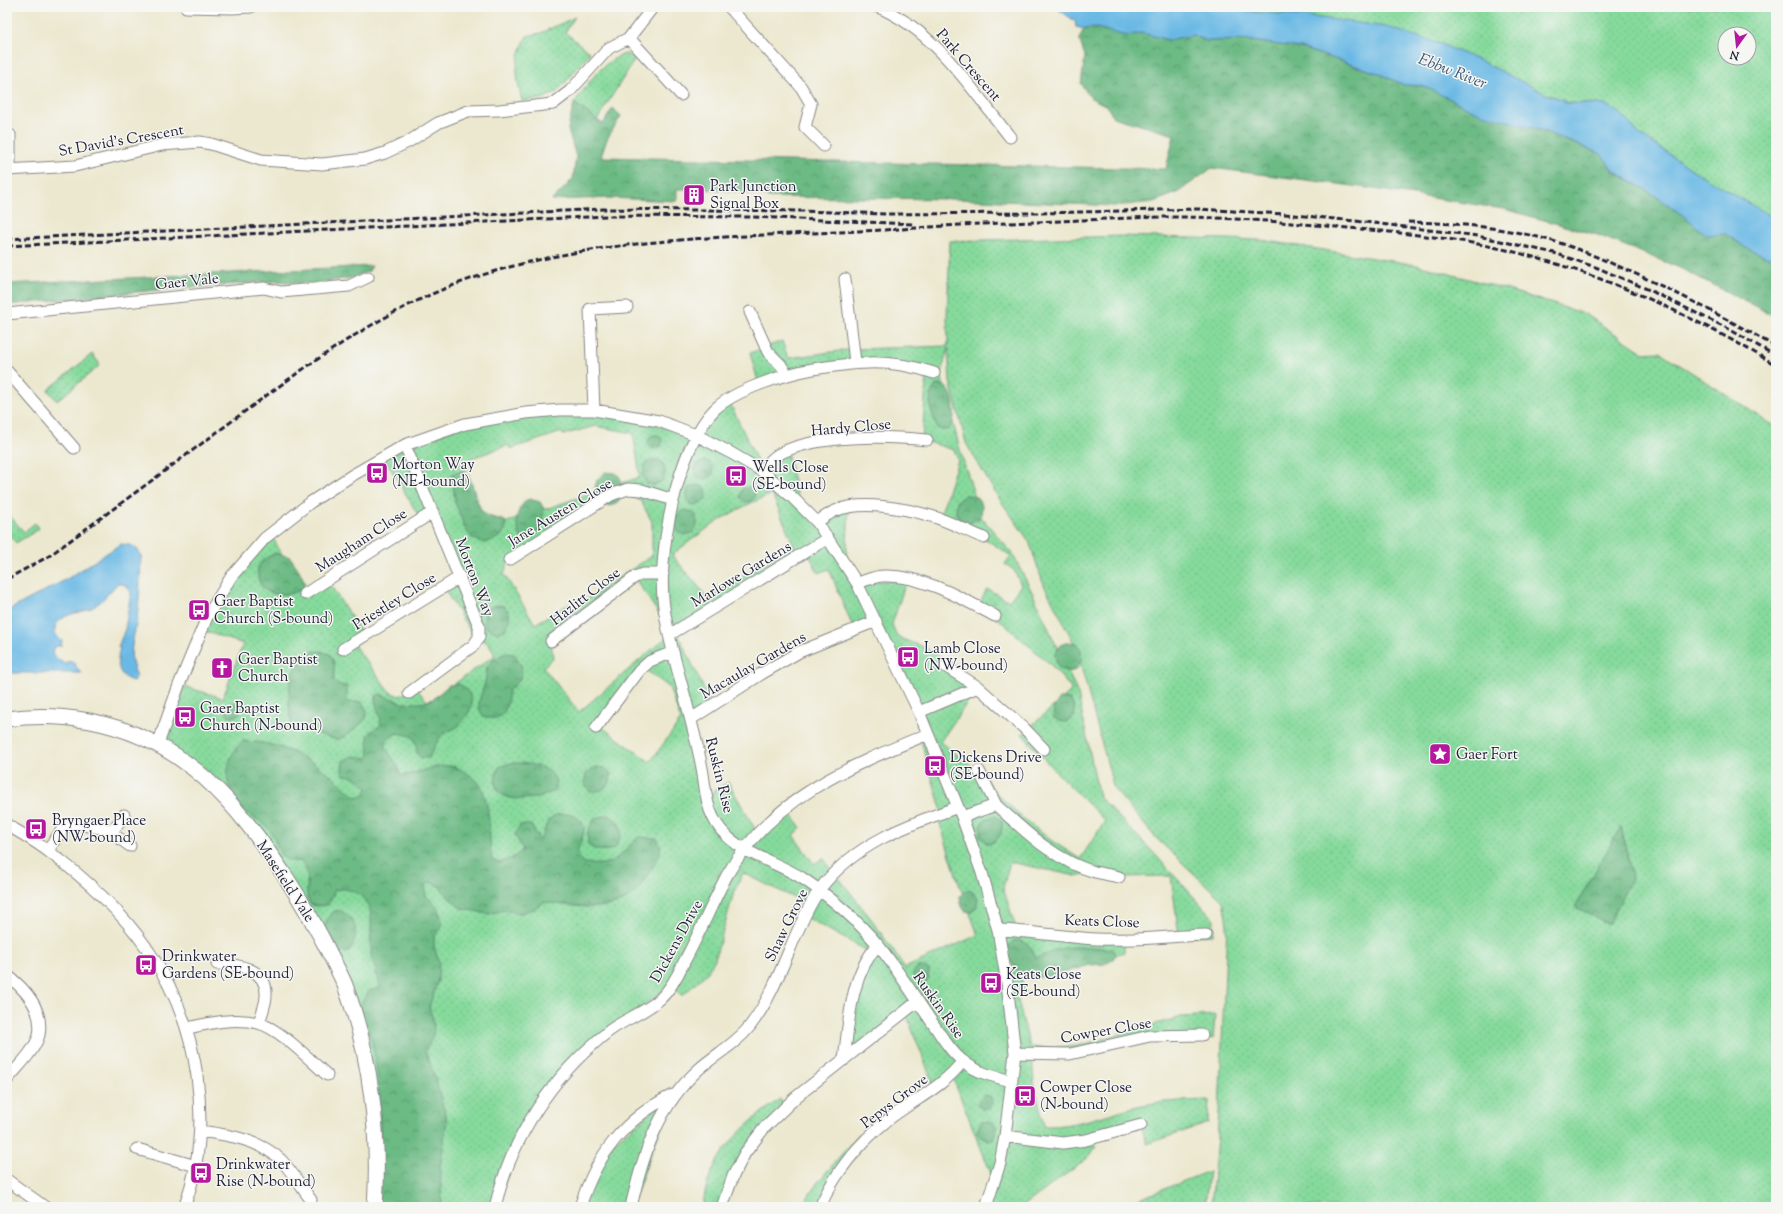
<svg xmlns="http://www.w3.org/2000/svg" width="1783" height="1214" font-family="'Sorts Mill Goudy',serif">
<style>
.grass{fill:url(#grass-dots);stroke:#547e6c;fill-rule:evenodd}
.forest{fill:url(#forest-crowns);stroke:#476e60}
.water{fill:#6bb9e5;stroke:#466e90}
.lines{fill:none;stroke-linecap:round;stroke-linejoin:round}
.street-casing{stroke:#878585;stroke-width:13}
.secondary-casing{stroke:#878585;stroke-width:17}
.street{stroke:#fff;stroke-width:11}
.secondary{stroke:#fff;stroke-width:15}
.rail{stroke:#22223b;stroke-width:3;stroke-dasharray:6 3;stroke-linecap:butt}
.labels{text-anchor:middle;stroke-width:3;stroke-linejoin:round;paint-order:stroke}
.street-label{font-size:15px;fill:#22223b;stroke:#f6f6f2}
.poi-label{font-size:15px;fill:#22223b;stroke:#f6f6f2;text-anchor:start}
.water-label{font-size:16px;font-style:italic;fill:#3c5776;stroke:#f6f6f2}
</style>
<defs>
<pattern id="grass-dots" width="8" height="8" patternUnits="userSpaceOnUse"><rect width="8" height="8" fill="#86da9c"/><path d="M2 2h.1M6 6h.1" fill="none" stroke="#73bb87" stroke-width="1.8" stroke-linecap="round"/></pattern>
<pattern id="forest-crowns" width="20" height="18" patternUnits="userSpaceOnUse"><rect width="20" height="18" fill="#6cba84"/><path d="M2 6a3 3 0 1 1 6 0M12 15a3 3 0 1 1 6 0" fill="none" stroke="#58976d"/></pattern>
</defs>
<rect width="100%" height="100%" fill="#f6f6f2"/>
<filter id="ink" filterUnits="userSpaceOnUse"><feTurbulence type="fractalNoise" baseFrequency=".025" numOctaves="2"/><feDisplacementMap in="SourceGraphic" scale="8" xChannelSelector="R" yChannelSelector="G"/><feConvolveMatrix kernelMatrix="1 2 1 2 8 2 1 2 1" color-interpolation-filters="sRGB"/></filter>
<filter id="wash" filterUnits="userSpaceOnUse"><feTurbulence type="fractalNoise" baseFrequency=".012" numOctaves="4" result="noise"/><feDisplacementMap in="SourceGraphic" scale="16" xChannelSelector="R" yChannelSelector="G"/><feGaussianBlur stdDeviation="0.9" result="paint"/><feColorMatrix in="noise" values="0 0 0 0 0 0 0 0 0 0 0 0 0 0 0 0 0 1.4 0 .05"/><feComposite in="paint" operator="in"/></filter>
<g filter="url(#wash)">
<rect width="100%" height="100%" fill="#ece8cf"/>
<!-- grass -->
<path class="grass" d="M1168,7H1776V219L1699,174L1639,134L1619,112L1596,104L1564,103V100L1314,17L1222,9ZM1725,34H1749V58H1725Z
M575,17L565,32L590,53L557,92L542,99L522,101C515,72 514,62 527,36L541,33Z
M625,54L631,55L635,59L597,120L574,103C589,83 601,62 625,54Z
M1123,236L1261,240L1417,265L1505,289L1585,314L1644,353L1660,352L1776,427V1207H1211L1219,1113L1227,924L1223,901L1155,837L1114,789L1076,647L1043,583L1029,541L996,494L966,443L950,382L948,348L941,375L960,450L981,517L1012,553L1033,594L1078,694L1099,797L1151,850L1214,919L1213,935L1179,936L1171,876L1119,877L1095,872L1076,876L1010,862L1003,888L1017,931L1124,939V952L1109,957L1020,974L1026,995L1017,997L1030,1047L1047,1048L1078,1046L1181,1017L1215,1015L1213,1039L1202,1035L1122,1043L1032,1054L1034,1082L1044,1126C1075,1127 1104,1115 1133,1107C1158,1101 1184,1101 1209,1100L1208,1123L1147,1144L1141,1125L1095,1138L1096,1146L1089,1157L1022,1207H974L989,1198L994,1181L952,1076L935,1089L906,1014L844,1060L851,1004L871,953L805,917L811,906L743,873L734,892L715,959L707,973L682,996L671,985L589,1047L531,1119L495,1207H375L377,1148L346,987L252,828L158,744L179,685L223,698L243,644L201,630L207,617L270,533L305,594L327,580L365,638L353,644L390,692L399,696L416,688L427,701L433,699L495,655L489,644L472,634L443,587L459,577L433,512L421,520L384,457L465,424L594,410L696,435L728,399L762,471L787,451L799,504L817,522L849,507L846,566L857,583L907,579L892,624L897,637L926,648L947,662L978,687L940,742L979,771L999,796L1024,819L1052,841L1080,859L1105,821L1052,768L1022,734L1071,691L1070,687L1050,664L995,616L978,607L987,589L1009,601L1021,585L1014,570L1005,564L1011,556L984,538L939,519L958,460L954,450L922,440L927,371L855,362L759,385L750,353L782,341L788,358L854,349L948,346L947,317L950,241ZM595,426L633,433L640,477L472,534L452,474L472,468L469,459L509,445L510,449L562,432L563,435ZM622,491L641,501L652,522V556L572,609L569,604L535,624L504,574L509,561ZM772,494L794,546L707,597L672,555C703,530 735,508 772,494ZM808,552L818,573L829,569L854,630L876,621L928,734L920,737L942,812L937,814L958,881L978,935L905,968L872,920L823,858L814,864L793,835L801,828L787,807L758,834L728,782L707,796L691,720L712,706L676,630ZM634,577L667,626L669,635L579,712L543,667L553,658L551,641ZM643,668L669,687L681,720L650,762L599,725Z
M92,354L99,363V366L57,401L48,390Z
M7,513L24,532L35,523L39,529L16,543L7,532Z
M673,1095L631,1207H580L609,1146Z
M780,1099L785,1107L765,1127L722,1207H703C707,1157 741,1127 780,1099Z
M859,1134L866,1140L820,1207H801L818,1182Z
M1209,1171L1205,1207H1187L1181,1201L1174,1207H1119Z"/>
<!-- forest -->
<path class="forest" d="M1097,28L1126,36L1142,33L1168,40L1193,35L1207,41L1245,40L1301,48L1378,73L1404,85L1423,86L1601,154L1614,172L1650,192L1688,219L1706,235L1726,234L1746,248L1776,260V317L1680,268L1598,235L1504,209L1361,187L1212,168L1177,193L1153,202L1115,206L957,199L769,197C738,190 708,189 677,189V201L609,198L552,200L573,179L576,157L568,129L574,103L603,124L613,108L621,116L607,139L601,157L1166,169L1174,135L1113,117L1107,106L1091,98L1081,84L1085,56L1079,39L1084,29Z
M372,266L369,271L351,278L310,284L277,281L167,289L7,305V284Z
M936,385H944C946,387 949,390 950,392C956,404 958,439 937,428C932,413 925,398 936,385Z
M648 442a7 7 0 1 1 14 0a7 7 0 1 1-14 0Z
M652,459L660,460C666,467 666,472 663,481L654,485L647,484L643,476L645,464Z
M695 470a9 9 0 1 1 18 0a9 9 0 1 1-18 0Z
M464,471L467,472C473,483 476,502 482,511C487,518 498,518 505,521L506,527L501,536L493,540L484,543L472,538L466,531L455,502L452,474Z
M605,472C608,473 612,472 615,473C625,478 625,498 616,504C613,505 609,506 606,506L597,502L593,496L597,480Z
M697,485L706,488L707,495L705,501L694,505L689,503L687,497L688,488Z
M749,486L754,491L755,496L751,501L745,502L740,497L742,489Z
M965,495L975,496L982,505L981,517L970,523L961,521L956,513L957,501Z
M529,499L540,502L544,509C542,524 540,537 523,541C514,527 514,508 529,499Z
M684,510L693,512L696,515L697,526L692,533L684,535L678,532L675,524L677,516Z
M275,553L290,557L299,570L305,583L303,589C288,597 259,598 258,575C257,570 258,565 262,561C265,558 271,556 275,553Z
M495,605L504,606L508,610L510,620L505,630L497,633L486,627L484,618L486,609Z
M1069,642L1078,644C1083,654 1083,661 1076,670L1068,672L1058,667L1055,656L1060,645Z
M319,651L330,654L334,663V681L339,685L347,686V702H362L367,710L366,719L349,734L337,740L307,730H295C287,722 288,685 292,674C295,667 301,660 306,653Z
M506,653L514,654C525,668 525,679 509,689C507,707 506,723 483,717L479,708V701L485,683L487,667L494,659Z
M459,684C479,696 472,714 457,727C452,730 447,731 443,734C439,737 431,753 429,758H421L417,754L416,743L412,736L397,733L388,739L385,747L398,766L400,775C415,776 428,766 444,766C455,765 461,769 469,775C473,778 478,781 480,785C492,805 488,838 492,860L499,863L512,858L523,850L515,835L520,825H531L540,840C545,833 545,823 551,818C561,810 582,814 584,828C584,835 579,846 577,852L582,862C612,870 618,857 638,837L657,838C664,850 659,858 652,868C647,875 643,883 638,889C615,916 575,906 544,902L534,909L520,913L504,910L489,914L474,911L461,908L448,897L439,886L430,882L425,886L426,896L437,906L442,921L441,928L434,936V946L439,963L438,980L429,1007C436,1027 436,1033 425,1051L435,1077L447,1121L440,1167L442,1207H378C379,1152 384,1096 372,1042C366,1017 350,1015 370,990L381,988C377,975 372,962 371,949C369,930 378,902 356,893C348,889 344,888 335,890L328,905L317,906L310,904C302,887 314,878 301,861C274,864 281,843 268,828C262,821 251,817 243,810C223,791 222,759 243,741C279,742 308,757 335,779C342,785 348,792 356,797L364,795L367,788C360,779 355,776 344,775L342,771L343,761L352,756L368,758C372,742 360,736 380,726C383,715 374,709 376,696L380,694L402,703H423L433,699L449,685Z
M1060,698L1070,699L1074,707L1075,716C1067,723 1063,724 1053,717L1054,707Z
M226 710a7 7 0 1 1 14 0a7 7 0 1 1-14 0Z
M511,763C529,763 560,766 556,790C535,803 481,807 499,767Z
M594,767L605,768L611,774L610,783L602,790L590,792L584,783L586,774Z
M609,815C624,824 624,835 614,849C603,851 597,852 588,845V830L595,818Z
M995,816L1002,821C1003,832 1000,838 990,844L986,843L980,836L981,827L985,819Z
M1621,826L1632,877L1609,924L1575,907Z
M967,889L974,893L978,899L976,907L972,912L965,911L961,905L960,896Z
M337,910C357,915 361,937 348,952C343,952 334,951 330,946C320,934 325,916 337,910Z
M1015,940C1030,942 1030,946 1036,958C1045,956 1050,951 1059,949C1077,945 1094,947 1112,949L1116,955L1111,961L1104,964L1090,965L1059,974L1029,979L1020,974L1007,955L1009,945Z
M918,967H924L929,970L928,980L923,985L914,980L913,973Z
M984,1095L991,1097L992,1103L990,1107L983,1109L977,1105L979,1100Z
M991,1121L996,1126L997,1132L993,1139L988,1140L976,1133L981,1122Z"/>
<!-- water -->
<path class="water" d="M1055,7H1168L1222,9L1314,17L1387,27L1441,44L1487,64L1548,95L1564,100V103L1596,104L1605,105L1619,112L1639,134L1699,174L1776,219V260L1746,248L1726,234L1706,235L1688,219L1650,192L1614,171L1601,154L1543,131L1479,113L1423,86L1404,85L1378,73L1301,48L1245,40L1207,41L1193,35L1168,40L1142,33L1126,36L1097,28L1084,29L1076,27L1075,21Z
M121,544C132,545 137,546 141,556C140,577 140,598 137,618C134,641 126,654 137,676L133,681C117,677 116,662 120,648L118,647L125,629L131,592L125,585L118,583C110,591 104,600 95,606C83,615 60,611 55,628C54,634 58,637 62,641L61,646H55L52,651L53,655L63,663L72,661L81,673H13L7,671V611L67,579Z"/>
</g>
<g filter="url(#ink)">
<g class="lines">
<!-- street casing -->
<g class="street-casing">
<path id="street" d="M186,7L232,8L251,7
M729,7L801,87L811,104L805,127L824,146
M878,7C936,31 972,90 1010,137
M629,38L681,95
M10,135V170
M7,170L75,166L162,145L200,142L211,144L261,160L322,164L365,159L385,153L408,142L438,123L468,111L499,110L553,104L570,91L609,48L629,38L653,7
M845,279L855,362
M750,312L768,352L781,365L787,375
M7,314L264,288L281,292L349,286L368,277
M7,371L74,448
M934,373C889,358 859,362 813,369C785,374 735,390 715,409C678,445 656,556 664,607C669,645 682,683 691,721C695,737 699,752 702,768C705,783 705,801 712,815C727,851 772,859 802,878C829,896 857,920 878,945C899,971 917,1001 936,1028C944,1040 952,1053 963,1061C977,1073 995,1077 1012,1081
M594,410L590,309L627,307
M405,445L479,626V637L474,645L409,693
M762,471C767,464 771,459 779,454C817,434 885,436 927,440
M817,522C822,519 828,514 835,511C861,500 904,508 931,516C949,521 967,531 984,538
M509,560L611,495L628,489L642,490L673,500
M857,583C865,581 875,576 883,576C921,574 963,599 995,616
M305,594L433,512
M669,635L828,538
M551,641L635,577L643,574H663
M343,649L460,577
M945,666L978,687
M919,712L978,687L1024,728L1044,749
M691,719L761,674L799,652L876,621
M596,728L639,671L650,661L673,652
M158,744L179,685L207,617L231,577L265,538L311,502L351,476L405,445L465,424L526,413L560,410H594L659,421L696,435L731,453L762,471L792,497L817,522L857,583L919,712L962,817L982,873L998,930L1007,983L1015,1053L1005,1136L1000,1163L986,1207
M979,771L996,805
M962,817L996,805C1026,832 1055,861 1095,872C1103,874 1111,875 1119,877
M7,825C21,833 35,841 48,851C126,908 183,977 197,1076C203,1120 200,1165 184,1207
M111,833L124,815
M48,850L62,830L66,826L78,824L106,829L130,846
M998,930C1031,931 1063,937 1096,939C1132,941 1169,936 1206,935
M217,964C237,964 268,968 266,996C266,1004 261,1015 259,1023
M7,975C25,989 44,1009 39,1035C35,1051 17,1067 7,1080
M188,1028C210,1023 235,1017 258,1023C279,1028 310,1060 327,1075
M1015,1053L1070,1054L1150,1036L1202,1035
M844,1060C849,1022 850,975 878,945
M200,1131C228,1135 259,1139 281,1160C292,1171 301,1187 311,1200
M1005,1136L1063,1143L1086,1140L1141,1125
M137,1149L196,1166
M7,1180L45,1207
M495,1207C512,1136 552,1076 609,1031C625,1019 646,1012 660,999C671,989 678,975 684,962C699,934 712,904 727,875C771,798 850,766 928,734
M580,1207C596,1156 624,1118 673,1095
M631,1207C643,1154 658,1106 699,1069C716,1054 736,1044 750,1026C770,1000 782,967 795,937C802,921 810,903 820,889C854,844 907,825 958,807
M722,1207L733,1176L745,1153L765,1127L796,1097L917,1002
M820,1207C835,1172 859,1143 889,1119C915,1099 942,1088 963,1061"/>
</g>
<!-- secondary casing -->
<g class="secondary-casing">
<path id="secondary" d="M7,719C34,715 63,716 90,721C184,739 236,802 287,879C304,905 319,932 333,960C337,969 343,979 346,988C371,1056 380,1136 375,1207"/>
</g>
<!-- street -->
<use href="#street" class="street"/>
<!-- secondary -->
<use href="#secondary" class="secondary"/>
<!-- rail -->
<path class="rail" d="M1408,222C1456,223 1503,227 1549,240C1573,246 1597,257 1620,267C1673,290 1726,318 1776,347
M7,239L603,209L802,211L886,214L1042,213L1198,209L1285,214L1365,222L1478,236L1554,253L1598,268L1647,289L1727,328L1776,356
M7,246L606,216L752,217L913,224
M7,579L49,556C109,512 169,468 228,424C295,374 362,324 439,291C571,236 719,238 859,231C893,230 927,227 960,225C1000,223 1041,222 1081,220C1112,219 1142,217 1173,217C1232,217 1290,223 1349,228C1413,234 1478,240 1540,259C1624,283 1701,321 1776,365"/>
</g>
</g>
<!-- icons -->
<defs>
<g id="building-square" transform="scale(1.15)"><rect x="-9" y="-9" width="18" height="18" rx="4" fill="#b5179e" stroke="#f6f6f2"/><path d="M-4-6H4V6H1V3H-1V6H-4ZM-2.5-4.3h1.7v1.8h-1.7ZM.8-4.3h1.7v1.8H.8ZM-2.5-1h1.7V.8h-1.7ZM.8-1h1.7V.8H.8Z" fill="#fff"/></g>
<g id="bus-square" transform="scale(1.15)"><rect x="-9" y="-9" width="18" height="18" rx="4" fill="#b5179e" stroke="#f6f6f2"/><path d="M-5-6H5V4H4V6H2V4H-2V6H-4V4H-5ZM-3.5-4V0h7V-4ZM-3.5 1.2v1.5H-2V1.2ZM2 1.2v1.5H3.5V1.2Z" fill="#fff"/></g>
<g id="church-square" transform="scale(1.15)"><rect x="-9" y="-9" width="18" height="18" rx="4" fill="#b5179e" stroke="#f6f6f2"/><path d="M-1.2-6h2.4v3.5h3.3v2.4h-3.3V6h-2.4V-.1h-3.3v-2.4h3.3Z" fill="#fff"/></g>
<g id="sight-square" transform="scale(1.15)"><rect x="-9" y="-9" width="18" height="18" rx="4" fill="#b5179e" stroke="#f6f6f2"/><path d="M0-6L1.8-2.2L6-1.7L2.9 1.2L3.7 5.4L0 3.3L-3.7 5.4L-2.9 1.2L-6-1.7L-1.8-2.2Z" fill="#fff"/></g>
</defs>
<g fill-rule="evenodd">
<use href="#building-square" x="694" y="195"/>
<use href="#bus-square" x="377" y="473"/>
<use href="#bus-square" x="736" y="476"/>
<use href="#bus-square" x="199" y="610"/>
<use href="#bus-square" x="908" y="657"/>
<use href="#church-square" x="222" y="668"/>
<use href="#bus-square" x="185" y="717"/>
<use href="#sight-square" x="1440" y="754"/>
<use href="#bus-square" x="935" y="766"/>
<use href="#bus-square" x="36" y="829"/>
<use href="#bus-square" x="146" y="965"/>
<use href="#bus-square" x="991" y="983"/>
<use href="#bus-square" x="1025" y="1096"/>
<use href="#bus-square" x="201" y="1173"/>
</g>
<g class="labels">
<!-- street labels -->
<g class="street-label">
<text transform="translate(969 65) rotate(49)" y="5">Park Crescent</text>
<text transform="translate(121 140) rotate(-10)" y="5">St David's Crescent</text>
<text transform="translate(187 281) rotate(-6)" y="5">Gaer Vale</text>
<text transform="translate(851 427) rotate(-5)" y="5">Hardy Close</text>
<text transform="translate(560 512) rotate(-31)" y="5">Jane Austen Close</text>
<text transform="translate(361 540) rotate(-33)" y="5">Maugham Close</text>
<text transform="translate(741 574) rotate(-31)" y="5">Marlowe Gardens</text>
<text transform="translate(475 577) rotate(69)" y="5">Morton Way</text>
<text transform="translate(585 596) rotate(-38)" y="5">Hazlitt Close</text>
<text transform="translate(394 601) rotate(-32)" y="5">Priestley Close</text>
<text transform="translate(753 665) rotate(-30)" y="5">Macaulay Gardens</text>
<text transform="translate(720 775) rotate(76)" y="5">Ruskin Rise</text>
<text transform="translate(286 881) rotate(57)" y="5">Masefield Vale</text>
<text transform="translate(1102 921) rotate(2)" y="5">Keats Close</text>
<text transform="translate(786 925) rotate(-64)" y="5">Shaw Grove</text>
<text transform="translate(676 941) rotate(-61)" y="5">Dickens Drive</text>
<text transform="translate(939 1005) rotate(55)" y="5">Ruskin Rise</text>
<text transform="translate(1106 1030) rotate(-10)" y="5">Cowper Close</text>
<text transform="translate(894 1101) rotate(-37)" y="5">Pepys Grove</text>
</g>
<!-- poi labels -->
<g class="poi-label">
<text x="710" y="191">Park Junction<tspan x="710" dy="17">Signal Box</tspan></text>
<text x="392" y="469">Morton Way<tspan x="392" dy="17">(NE-bound)</tspan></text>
<text x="752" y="472">Wells Close<tspan x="752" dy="17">(SE-bound)</tspan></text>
<text x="214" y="606">Gaer Baptist<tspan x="214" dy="17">Church (S-bound)</tspan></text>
<text x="924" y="653">Lamb Close<tspan x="924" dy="17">(NW-bound)</tspan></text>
<text x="238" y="664">Gaer Baptist<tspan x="238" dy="17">Church</tspan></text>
<text x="200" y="713">Gaer Baptist<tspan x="200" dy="17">Church (N-bound)</tspan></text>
<text x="1456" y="759">Gaer Fort</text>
<text x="950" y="762">Dickens Drive<tspan x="950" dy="17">(SE-bound)</tspan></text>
<text x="52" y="825">Bryngaer Place<tspan x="52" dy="17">(NW-bound)</tspan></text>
<text x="162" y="961">Drinkwater<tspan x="162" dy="17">Gardens (SE-bound)</tspan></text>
<text x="1006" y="979">Keats Close<tspan x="1006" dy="17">(SE-bound)</tspan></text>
<text x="1040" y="1092">Cowper Close<tspan x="1040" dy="17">(N-bound)</tspan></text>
<text x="216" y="1169">Drinkwater<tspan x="216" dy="17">Rise (N-bound)</tspan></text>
</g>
<!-- water labels -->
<g class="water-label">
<text transform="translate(1453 70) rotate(21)" y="6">Ebbw River</text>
</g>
</g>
<!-- margin -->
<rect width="1783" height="1214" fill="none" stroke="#f6f6f2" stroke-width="24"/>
<!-- north arrow -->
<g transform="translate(1737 46) rotate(195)"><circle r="19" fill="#f6f6f2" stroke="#a1a1a9"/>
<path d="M0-3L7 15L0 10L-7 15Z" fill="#b5179e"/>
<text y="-6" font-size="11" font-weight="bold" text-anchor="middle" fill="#22223b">N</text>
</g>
</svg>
